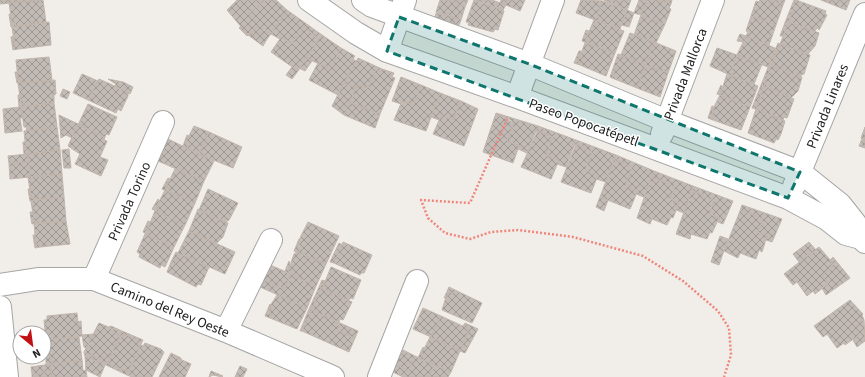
<svg xmlns="http://www.w3.org/2000/svg" width="865" height="377" font-family="'Source Sans 3',sans-serif">
<style>
.building{fill:url(#building-cross-hatch);stroke:#c1b5ac}
.lines{fill:none;stroke-linecap:round;stroke-linejoin:round}
.minor-casing{stroke:#a5a5a5;stroke-width:24}
.path{stroke:#ef867c;stroke-width:2.5;stroke-dasharray:2 2;stroke-linecap:butt}
.minor{stroke:#fff;stroke-width:22}
.marked{fill:#0f766e;fill-opacity:0.2;stroke:#0f766e;stroke-width:3;stroke-dasharray:8 5;stroke-linejoin:round}
.labels{text-anchor:middle;stroke-width:3;stroke-linejoin:round;paint-order:stroke}
.street-label{font-size:14px;fill:#212121;stroke:#fff}
</style>
<defs>
<pattern id="building-cross-hatch" width="8" height="8" patternUnits="userSpaceOnUse"><rect width="8" height="8" fill="#c1bab5"/><path d="M0 0l8 8M0 8l8-8" fill="none" stroke="#9c9793"/></pattern>
</defs>
<rect width="100%" height="100%" fill="#f1eee9"/>
<!-- building -->
<path class="building" d="M0,0H11L12,3L0,4Z
M11,0H38L12,3Z
M43,0L46,22L16,26L15,22L12,23L9,3Z
M237,0H265L249,14L259,25L248,35L227,10Z
M265,0H276L287,10L270,35L264,29L255,37L250,33L259,25L249,14Z
M440,0H446L465,7L461,20L436,12Z
M446,0H468L465,7Z
M474,0L504,11L498,30L495,29L493,32L468,25L469,23L466,22Z
M476,0H492L506,5L503,10Z
M501,0H507L506,5L500,3Z
M507,0H525L520,11L506,5Z
M581,0L603,1L597,15L599,16L598,21L576,13Z
M604,0H631L627,10Z
M639,0H647L641,15L634,13Z
M647,0H660L671,4L669,8L671,9L665,24L641,15Z
M660,0H672L671,4Z
M760,0H771L783,5L776,25L751,16L756,1L759,2Z
M771,0H785L783,5Z
M794,0H796L789,21L786,20Z
M796,0L826,11L825,14L827,15L819,30L817,28L815,31L789,22Z
M821,0H850L846,10Z
M603,1L627,10L620,29L598,21L599,16L597,15Z
M287,10L322,35L319,39L304,26L292,44L282,36L280,39L271,34Z
M627,10L634,13L629,27L622,25Z
M436,13L444,15L445,14L461,20L459,25L435,18Z
M9,14L11,15L12,23L15,22L16,26L11,27Z
M641,15L665,24L656,43L634,35Z
M751,16L776,25L769,45L746,36L748,32L746,31Z
M594,20L624,31L615,53L587,43L589,40L586,39Z
M786,20L789,22L783,36H780Z
M49,22L51,45L18,49L17,46L15,47L12,27Z
M789,22L819,33L815,46L808,54L780,44Z
M241,26L248,35L247,36L239,28Z
M304,26L319,39L298,71L271,52L282,36L292,44Z
M264,29L270,35L267,39L260,32Z
M586,30L589,31L586,39L589,40L587,43L582,41Z
M260,32L267,39L263,46L248,35L250,33L255,37Z
M630,33L654,42L646,65L621,55Z
M740,34L746,36L745,42L737,41Z
M322,35L341,48L330,69L306,58Z
M13,36L15,47L17,46L18,49L13,50L11,37Z
M746,36L775,48L768,67L737,55Z
M654,42L676,51L668,73L646,65Z
M585,43L615,53L606,76L580,65L581,62L578,61Z
M778,43L780,44L771,66L769,65Z
M780,44L810,55L804,74L799,76L771,66Z
M341,48L355,56L353,59L356,61L338,95L309,80L318,63L330,69Z
M717,48L737,55L732,70L734,71L732,76L710,66Z
M579,51H581L580,56L578,61L581,62L580,65L574,63Z
M618,54L621,55L612,78L610,77Z
M621,55L646,65L637,88L612,78Z
M737,55L762,64L754,84L732,76L734,71L732,70Z
M49,57L52,80L21,83V80L18,79L16,60Z
M306,58L312,61L305,71L299,68Z
M358,58L382,69L381,72L376,70L368,88L357,84L356,88L344,83Z
M646,65L668,73L660,97L637,88Z
M769,65L771,66L764,86L761,85Z
M771,66L802,77L798,91L791,98L764,86Z
M292,67L298,71L292,79L286,75Z
M382,69L394,73L392,77L395,78L380,114L350,103L357,84L368,88L376,70L381,72Z
M15,72H17L18,79L21,80V83H17Z
M82,74L98,81L88,100L73,93Z
M727,74L758,86L750,107L720,95Z
M401,77L421,85L414,105L402,101L401,104L392,101Z
M99,79L128,92V96L121,111L118,109L116,113L88,100Z
M108,79L123,82L133,87L130,94L115,86L116,84Z
M55,80L56,94L54,95V103L24,106V103L21,104L18,83Z
M344,83L356,88L344,115L332,106Z
M421,85L440,93L426,131L394,120L402,101L414,105Z
M721,85L723,88L720,95L717,94Z
M761,85L764,86L763,88L756,109L752,108Z
M764,86L794,99L787,118L784,117L783,120L756,109Z
M63,89L70,92L67,99L60,96Z
M440,93L461,101L453,120L441,116L439,120L431,117Z
M18,95H20L21,104L24,103V106L19,107Z
M720,95L750,107L741,130L713,120L715,116L712,115L713,109Z
M461,101L478,109L464,146L433,134L441,116L453,120Z
M349,102L380,114L375,128L344,115Z
M54,103L57,127L27,131L26,127H24L21,107Z
M88,104L117,117L109,135L106,134L105,137L78,125Z
M712,106L714,107L712,115L715,116L713,120L708,118Z
M21,107L23,118H20L22,131L5,133L3,109Z
M756,109L785,121L781,134L778,140L776,139L774,143L748,133Z
M496,113L538,126L527,153L518,149L519,146L507,141L514,123L511,120L498,115L495,116Z
M59,115L78,124L72,138L66,135L61,138Z
M498,115L514,123L507,141L519,146L513,163L483,152L495,116Z
M78,124L105,137L104,140L107,141L100,157L108,160L101,176L75,164L80,154L68,146Z
M194,126L209,132L199,154L187,149L188,146L185,144Z
M538,126L576,140L566,167L557,164L559,160L546,155L553,137L536,131Z
M57,127L60,150L29,154V150H26L24,131Z
M865,127V140L861,138Z
M538,130L553,137L546,155L559,160L551,179L521,167Z
M209,132L242,147L233,168L199,154Z
M187,135L189,136L185,144L188,146L187,149L183,146Z
M168,139L214,161L204,181L158,161Z
M862,139L865,140V148L859,146Z
M576,140L616,155L606,182L596,179L598,175L585,170L592,152L576,144L574,146Z
M23,142H25L26,150H29V154H24Z
M576,144L592,152L585,170L598,175L591,193L561,182Z
M69,149L71,168H64L62,150Z
M60,150L62,174L30,177L28,154Z
M28,154L29,162L9,163L8,156Z
M616,155L654,171L644,197L636,194L638,190L625,186L632,167L614,160Z
M616,159L632,167L625,186L638,190L630,209L600,197L614,160Z
M29,162L30,177L10,179L9,163Z
M175,169L204,181L195,203L168,192L170,188L166,187Z
M654,171L693,186L684,213L676,210L679,203L670,199L675,187L655,178V180L651,178Z
M62,174L64,197L34,200V198H31L28,177Z
M168,178L170,179L166,187L170,188L168,192L162,189Z
M651,178L655,180V178L675,187L670,199L679,203L673,218L671,217L667,225L652,219L650,224L637,218Z
M693,186L733,201L723,224L718,222L719,218L709,214L714,201L696,192L691,193Z
M28,189H30L31,198H34V200L30,201Z
M208,189L238,203L229,220L225,222L199,210Z
M165,190L195,203L185,225L158,212L160,210L156,208Z
M696,192L714,201L709,214L719,218L712,233L710,232L707,239L691,234L690,239L676,234L691,193Z
M64,197L66,221L37,223V221H34L31,201Z
M600,197L608,200L604,211L596,207Z
M158,199L160,201L156,208L160,210L158,212L152,209Z
M742,205L782,219L772,242L766,240L767,236L758,232L763,219L743,211H740Z
M198,209L228,223L223,237L216,244L189,231Z
M155,211L185,225L174,247L148,235L150,232L147,230Z
M740,211H743L763,219L758,232L767,236L762,252L759,250L756,259L740,253L738,258L724,251Z
M30,212H33L34,221H37V223L32,224Z
M66,221L70,244L40,247L39,244L36,245L34,224Z
M148,221L151,222L147,230L150,232L148,235L143,232Z
M308,222L339,236L326,264L299,253L300,249L297,248L300,243L298,242Z
M189,231L235,252L225,274L178,253Z
M145,234L174,247L165,267L161,265L160,268L139,257L140,254L137,252Z
M33,235H35L36,245L39,244L40,247L35,248Z
M720,236L728,239L719,265L711,262Z
M299,239L300,243L297,248L300,249L299,253L294,251Z
M343,242L372,255L364,273H361L360,275L334,263Z
M809,242L816,250L799,262L793,254Z
M339,243L342,245L334,263L330,262Z
M819,247L832,262L833,267L822,275L828,284L815,294L813,291L807,296L797,282L793,285L784,274Z
M176,252L178,253L175,264L171,262Z
M297,252L326,264L316,286L290,274L291,272L288,271L294,254Z
M178,253L209,267L201,285L198,284L196,287L167,272L171,262L175,264Z
M833,257L850,278L826,295L822,288L828,284L822,275L833,267L830,260Z
M289,261L290,266L288,271L291,272L290,274L285,271Z
M270,265L291,274L284,289L263,280Z
M331,267L361,280L353,299L350,298L349,300L322,289Z
M291,274L316,286L307,308L260,287L263,280L284,289Z
M322,280L325,281L322,289L319,287Z
M319,287L321,288L311,310L309,309Z
M449,287L455,290L453,293L450,292L447,297L444,298Z
M321,288L352,302L343,320L340,319L339,322L311,310Z
M455,290L482,303L472,323L442,310L446,297L450,292L453,293Z
M277,295L307,308L297,329L270,318L272,314L269,312L271,307L270,306Z
M850,300L863,314L862,315L864,320L853,327L859,335L845,345L844,343L837,348L827,334L823,337L814,326Z
M270,304L271,307L269,312L272,314L270,318L265,316Z
M423,308L441,316L431,337L413,329Z
M309,309L312,310L302,331H300Z
M312,310L340,323L337,330L355,338L349,352L302,331Z
M77,313L78,322L81,321L82,336L46,340L44,320H47V316Z
M441,316L469,329L460,351L431,337Z
M864,320L865,341L857,347L853,340L859,335L853,327Z
M99,323L118,331L116,333L120,336L107,363L84,352Z
M340,323L358,331L355,338L337,330Z
M465,323L478,329L465,353L460,351L469,329L463,326Z
M111,326L122,331L120,336L116,333L118,331L109,327Z
M122,331L143,340L142,342L124,334L122,337L120,336Z
M94,334L86,348L84,347L82,335Z
M124,334L142,342L128,372L107,363L120,336L122,337Z
M79,337L82,360L53,364L49,355H47V340Z
M430,337L460,351L451,372L423,360L424,357L421,355Z
M145,343L161,349L164,352L152,377H132L127,375L141,345L143,346Z
M423,347L424,348L421,355L424,357L423,360L418,358Z
M403,350L415,356L408,371L396,365Z
M84,352L107,363L106,365L85,356Z
M46,353L49,355L53,364L46,365Z
M171,353L181,358V360L173,356L172,358L169,357Z
M85,356L105,365L100,377L86,370Z
M173,356L191,364L185,377H159L169,357L172,358Z
M415,356L434,365L429,377H403L393,372L396,365L408,371Z
M82,360L83,371L86,370L87,377H52L51,364Z
M107,363L128,372L127,375L106,365Z
M51,364V371L32,374L31,367Z
M434,365L451,372L448,377H429Z
M240,366L247,369L243,377H235Z
M51,371L52,377H32V374Z
M211,371L223,376L222,377L213,375L209,377Z"/>
<g class="lines">
<!-- minor casing -->
<g class="minor-casing">
<path id="minor" d="M309,0L356,33L387,51L517,97L788,198L827,219L846,234L861,238
M363,0L372,6L529,64L667,121L800,172L840,204L855,223L861,238L865,242
M387,51L405,0
M517,97L553,0
M662,134L713,0
M794,186L865,14
M94,279L163,122
M0,285L38,279H94L226,331L333,377
M0,307L7,377
M226,331L271,240
M379,377L417,281"/>
</g>
<!-- path -->
<path class="path" d="M507,119L470,203L421,200L428,218L445,233L470,239L491,232L518,230L573,237L643,256L683,281L718,311L729,328L731,355L724,377"/>
<!-- minor -->
<use href="#minor" class="minor"/>
</g>
<!-- marked area -->
<path class="marked" d="M399,17L529,64L800,172L788,198L387,51Z"/>
<g class="labels">
<!-- street labels -->
<g class="street-label">
<text transform="translate(685 74) rotate(-69)" y="5">Privada Mallorca</text>
<text transform="translate(827 106) rotate(-68)" y="5">Privada Linares</text>
<text transform="translate(584 122) rotate(20)" y="5">Paseo Popocatépetl</text>
<text transform="translate(129 201) rotate(-66)" y="5">Privada Torino</text>
<text transform="translate(170 309) rotate(22)" y="5">Camino del Rey Oeste</text>
</g>
</g>
<!-- north arrow -->
<g transform="translate(32 345) rotate(151)"><circle r="19" fill="#ffffff" stroke="#a6a6a6"/>
<path d="M0-3L7 15L0 10L-7 15Z" fill="#c21114"/>
<text y="-6" font-size="11" font-weight="bold" text-anchor="middle" fill="#212121">N</text>
</g>
</svg>
